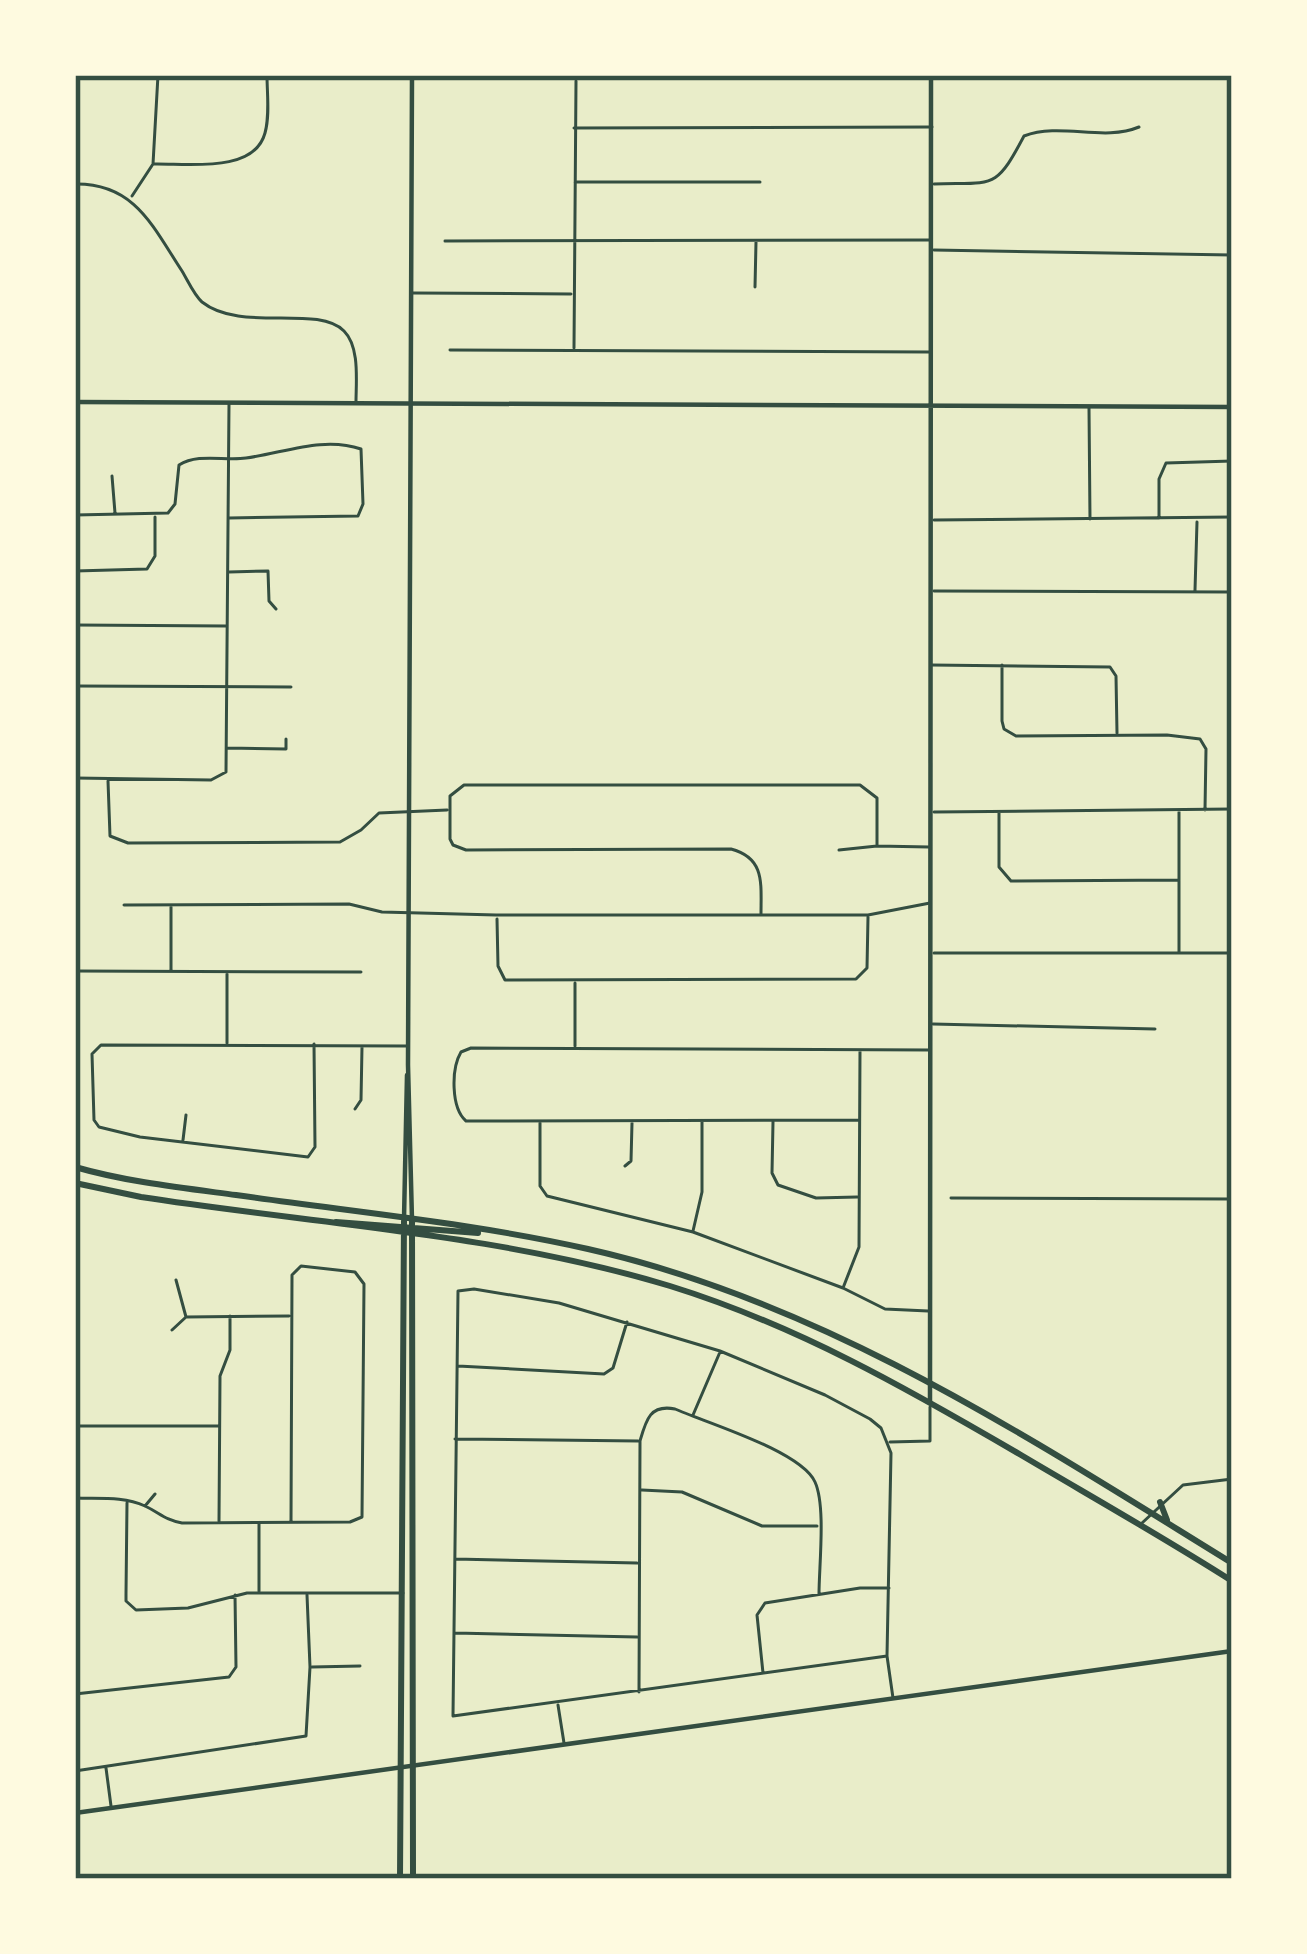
<svg xmlns="http://www.w3.org/2000/svg" width="1307" height="1954" font-family="Arial,sans-serif">
<style>
.lines{fill:none;stroke-linecap:round;stroke-linejoin:round}
.minor{stroke:#344e41;stroke-width:3}
.tertiary{stroke:#344e41;stroke-width:4.5}
.secondary{stroke:#344e41;stroke-width:4.5}
.primary{stroke:#344e41;stroke-width:6}
.neatline{fill:none;stroke:#344e41;stroke-width:4.5}
</style>
<rect width="100%" height="100%" fill="#e9edc9"/>
<g class="lines">
<!-- minor -->
<path class="minor" d="M574,128L932,127
M153,164C186,163 254,174 265,133C270,115 267,94 267,75
M575,182H760
M75,184C135,183 153,227 182,271C188,281 194,295 202,302C241,333 317,304 344,331C360,347 356,381 356,402
M934,184C994,182 995,191 1024,136C1061,122 1103,142 1139,127
M132,196L153,164L158,75
M445,241L929,240
M934,250L1232,255
M755,287L756,242
M413,293L571,294
M574,348L576,81
M450,350L929,352
M1089,408L1090,519
M112,476L115,513
M75,515L168,513L175,504L179,465C198,453 224,461 246,458C284,453 323,436 361,449L363,504L358,516L229,518
M1159,518V479L1166,463L1232,461
M934,520L1232,517
M75,571L147,569L155,556V517
M229,572L268,571L269,601L276,609
M1195,590L1197,522
M934,591L1232,592
M75,625L226,626
M931,665L1110,667L1116,676L1117,733
M1002,665V721L1004,729L1016,736L1167,735L1200,739L1206,749L1205,810
M75,686L291,687
M227,748L286,749V739
M75,778L211,780L226,772L229,404
M108,781L110,836L128,843L340,842L361,830L379,813L447,810
M934,812L1232,809
M999,812V867L1011,881L1179,880
M839,850L877,846L929,847
M124,905L349,904L382,912L496,915H868L930,903
M761,914C761,883 765,858 731,849L466,850L453,845L450,839V796L464,785H860L877,798V846
M497,919L498,966L505,980L856,979L867,968L868,917
M1179,952V812
M934,953H1232
M171,970V907
M75,971L361,972
M227,974V1043
M575,983V1046
M933,1024L1155,1029
M314,1044L315,1147L308,1157L140,1137L99,1127L94,1120L92,1054L101,1045L407,1046
M355,1109L361,1100L362,1047
M859,1120L466,1121C451,1108 451,1069 461,1052L471,1048L930,1050
M773,1122L772,1173L778,1185L816,1198L857,1197
M540,1123V1186L547,1196L693,1232L843,1288L885,1309L928,1311
M183,1140L186,1115
M625,1166L631,1161L632,1123
M951,1198L1232,1199
M693,1231L702,1192V1121
M176,1280L186,1317
M843,1288L859,1247L860,1050
M172,1330L186,1317L289,1316
M458,1366L604,1374L613,1368L627,1322
M693,1415L720,1352
M75,1426H218
M455,1439L638,1441
M890,1442L930,1441V1407
M642,1490L682,1492L762,1526H817
M75,1498C99,1499 123,1496 145,1506C160,1513 165,1520 182,1523L350,1522L362,1517L364,1284L355,1272L301,1266L292,1275L291,1521
M127,1503L126,1594V1601L136,1610L188,1608L247,1593H403
M145,1506L155,1494
M219,1521L220,1376L230,1350V1316
M1142,1523L1183,1485L1232,1479
M455,1559L637,1563
M259,1591V1523
M455,1633L637,1637
M887,1656L453,1716L458,1291L474,1289L559,1303L720,1351L825,1395L870,1419L881,1428L891,1453L887,1656L893,1698
M312,1667L360,1666
M763,1673L757,1615L765,1603L860,1588H889
M639,1692L640,1441C646,1420 650,1404 675,1409C707,1423 801,1451 815,1482C826,1506 819,1566 819,1594
M75,1694L229,1677L236,1667L235,1595
M558,1705L564,1743
M106,1768L111,1806
M75,1771L306,1736L310,1667L307,1595
M647,1879L669,1876L1062,1879"/>
<!-- tertiary -->
<path class="tertiary" d="M75,402L1232,407
M930,1401L931,75"/>
<!-- secondary -->
<path class="secondary" d="M412,75L408,1065L412,1220
M404,1219L407,1075
M75,1813L1232,1651"/>
<!-- primary -->
<path class="primary" d="M75,1167C127,1182 183,1188 236,1195C353,1212 473,1223 588,1249C824,1302 1029,1438 1232,1563
M75,1183L141,1197C317,1224 499,1234 670,1286C796,1325 908,1389 1021,1455C1092,1497 1163,1537 1232,1581
M412,1220L413,1879
M336,1222L478,1233
M1160,1502L1167,1520
M400,1879L404,1219"/>
</g>
<!-- border -->
<rect width="1307" height="1954" fill="none" stroke="#fefae0" stroke-width="156"/>
<rect x="78" y="78" width="1151" height="1798" class="neatline"/>
</svg>
